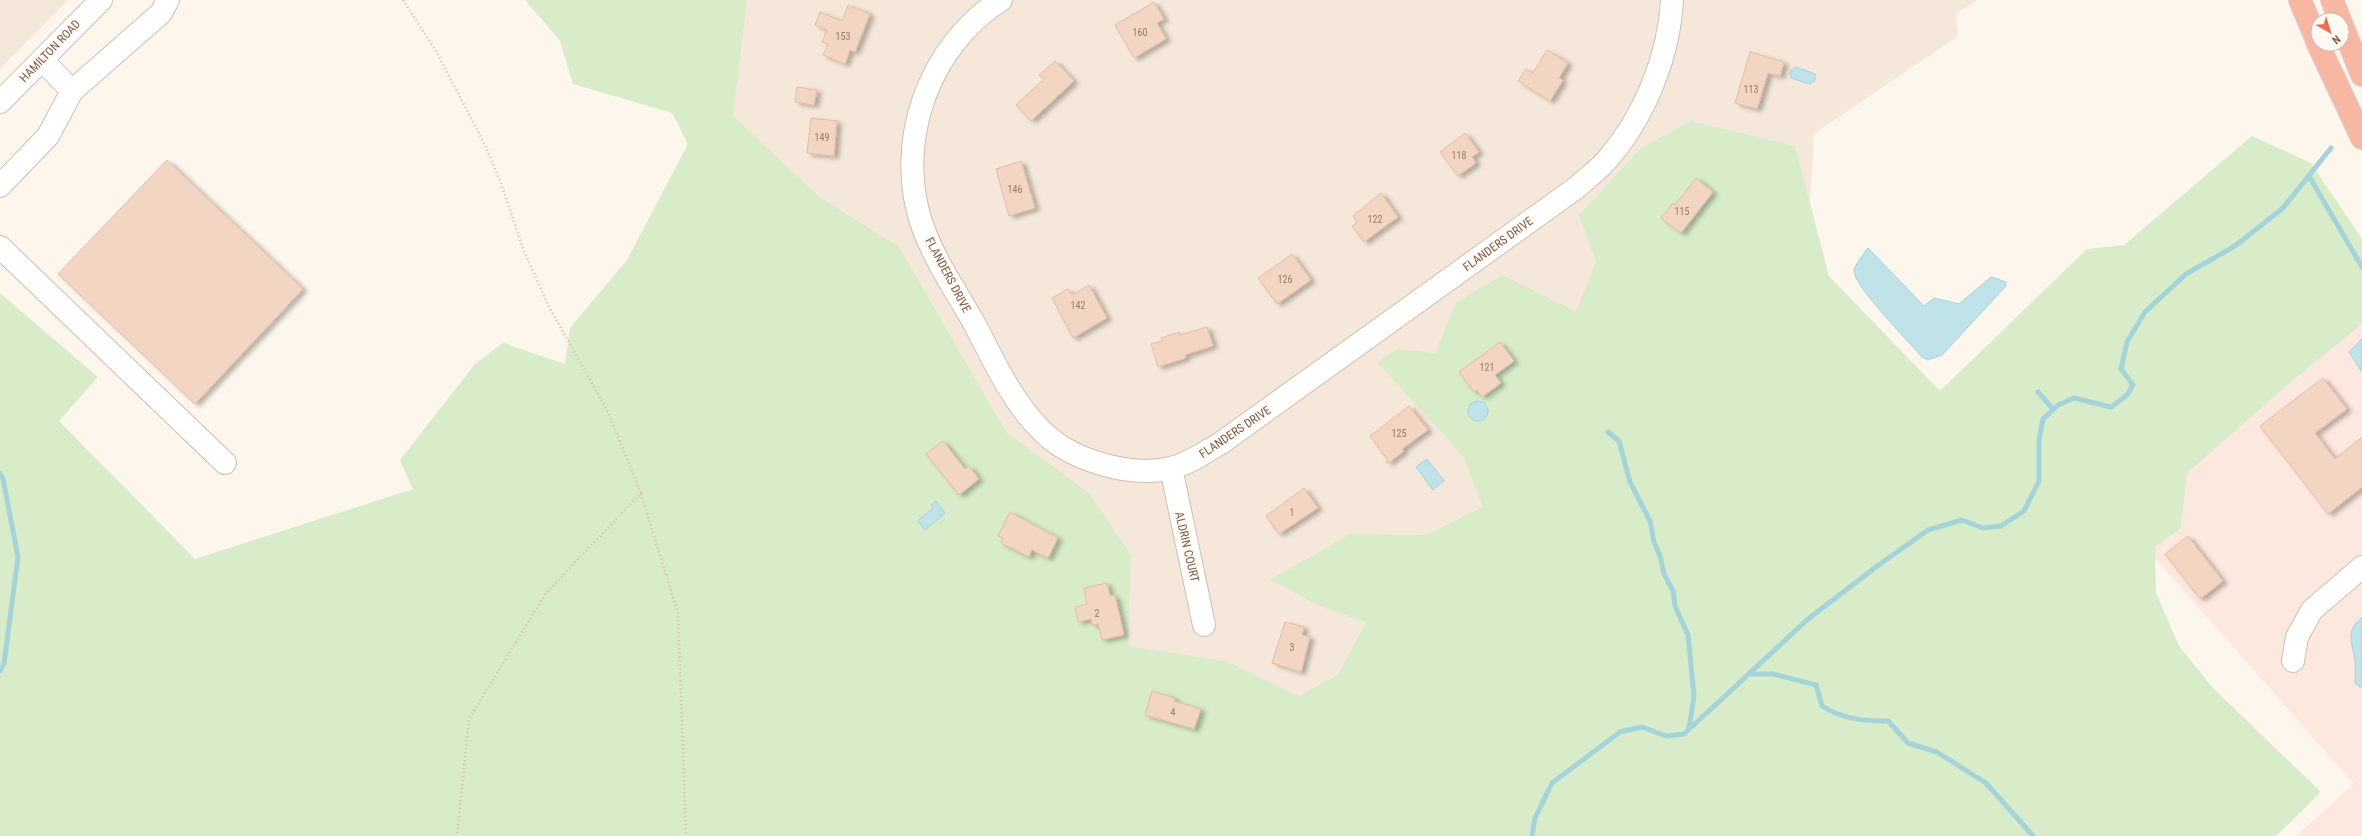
<svg xmlns="http://www.w3.org/2000/svg" width="2362" height="836" font-family="'Roboto Condensed',sans-serif">
<style>
.residential{fill:#f5e8da}
.commercial{fill:#fde8e0}
.green{fill:#d8ecc9}
.water{fill:#bfe3e8;stroke:#a5d3da}
.lines{fill:none;stroke-linecap:round;stroke-linejoin:round}
.stream{stroke:#a5d3da;stroke-width:5}
.building{fill:#f3d5c3;stroke:#e6bba3;filter:url(#shadow)}
.minor-casing{stroke:#d1beb0;stroke-width:24}
.highway-casing{stroke:#dad1cd;stroke-width:24}
.path{stroke:#d9b8a5;stroke-width:2.5;stroke-dasharray:1 3;stroke-linecap:butt}
.minor{stroke:#fff;stroke-width:22}
.highway{stroke:#f7b7a3;stroke-width:22}
.labels{text-anchor:middle;stroke-width:4;stroke-linejoin:round;paint-order:stroke}
.number-label{font-size:10px;fill:#987a6a}
.street-label{font-size:12px;fill:#7a5c4d;stroke:#fffaf3}
</style>
<defs>
<filter id="shadow"><feDropShadow dx="4.5" dy="2.5" stdDeviation="2" flood-color="#0004"/></filter>
</defs>
<rect width="100%" height="100%" fill="#fdf6ec"/>
<!-- residential -->
<path class="residential" d="M0,0H68L0,69Z
M723,0H1977L1956,14L1958,36L1814,134L1804,306L1234,836L697,151Z"/>
<!-- commercial -->
<path class="commercial" d="M2362,308V836H2296L2354,784L2118,516Z"/>
<!-- green -->
<path class="green" d="M525,0H747L733,116L821,198L899,247L1006,432L1089,493L1131,555L1128,646L1229,662L1299,696L1338,675L1366,622L1322,607L1270,580L1350,534L1426,535L1483,507L1463,456L1377,362L1398,349L1435,353L1456,303L1502,275L1576,311L1596,262L1579,215L1642,147L1691,121L1795,146L1829,276L1940,391L2087,249L2124,245L2252,136L2311,163L2362,239V324L2292,381L2187,473L2181,528L2155,547L2156,593L2179,646L2213,688L2321,792L2276,836H0V293L98,377L59,421L195,559L413,489L400,460L475,364L503,343L565,364L570,328L627,260L688,144L672,113L573,84L560,41Z"/>
<!-- water -->
<path class="water" d="M1796,67L1815,74V81L1809,84L1791,78L1790,71Z
M1868,248L1924,306L1934,298L1959,304L1991,277L2006,282V286L1942,355L1928,360L1922,357C1911,344 1853,285 1854,271C1855,264 1864,254 1868,248Z
M2362,339V372L2349,352Z
M1468 411a10 10 0 1 1 20 0a10 10 0 1 1-20 0Z
M1427,459L1444,481L1433,490L1416,467Z
M936,501L945,513L925,530L918,521L933,508L931,505Z
M2362,617V687H2360L2355,683C2355,676 2356,668 2355,661C2352,641 2345,632 2362,617Z"/>
<g class="lines">
<!-- stream -->
<path class="stream" d="M2309,176L2362,267
M2038,392L2053,409
M1608,432L1619,441L1630,482L1650,521L1654,542L1660,556L1664,574L1673,591L1675,606L1688,635L1694,696L1689,729
M0,474L3,479L18,557L4,664L0,671
M1749,674H1773L1816,685L1822,706C1842,719 1864,721 1888,721L1908,743L1937,752L1986,783L2033,836
M1532,836L1535,818L1552,783L1620,732L1642,727L1666,736L1684,734L1808,619L1876,567L1928,530L1962,520L1983,528L2001,526L2024,511L2039,481V440L2043,419L2058,405L2074,398L2111,407L2127,395L2133,385L2121,369L2127,342L2145,312L2186,274L2235,246L2283,208L2331,148"/>
</g>
<!-- building -->
<path class="building" d="M1154,2L1164,19L1157,23L1166,39L1134,58L1115,25Z
M848,5L870,14L855,52L850,50L845,64L823,55L828,44L822,42L827,30L815,25L820,12L842,21Z
M1547,50L1568,63L1559,78L1563,80L1550,101L1518,81L1526,69L1533,73Z
M1750,52L1784,62L1780,76L1768,73L1757,109L1735,103Z
M1055,61L1074,81L1031,121L1016,105L1044,79L1039,75Z
M797,87L817,90L814,105L795,102Z
M811,118L837,121L834,156L807,153Z
M1465,133L1479,152L1472,157L1476,163L1458,176L1440,152Z
M167,160L303,289L195,404L58,274Z
M1021,161L1035,208L1009,216L996,169Z
M1696,178L1713,192L1681,233L1661,218L1673,203L1675,205Z
M1381,193L1398,217L1364,242L1352,226L1357,222L1353,216Z
M1292,254L1311,280L1277,304L1258,278Z
M1089,285L1107,318L1073,338L1052,298L1068,289L1072,295Z
M1207,327L1213,346L1185,355L1186,358L1158,367L1151,344L1162,341L1161,338L1179,332L1180,335Z
M1500,342L1514,361L1495,375L1501,383L1482,397L1477,390L1474,392L1459,372Z
M2323,378L2347,409L2315,433L2335,459L2362,437V487L2328,514L2260,426Z
M1409,406L1428,430L1402,449L1404,451L1387,464V459L1370,436Z
M943,441L965,469L969,466L979,479L959,495L926,454Z
M1304,488L1318,508L1279,534L1266,516Z
M1010,512L1058,538L1048,558L1032,550L1029,557L1001,543L1003,538L998,536Z
M2188,536L2223,581L2200,599L2165,554Z
M1107,583L1110,596L1115,595L1124,635L1102,640L1098,624L1092,625L1091,619L1078,622L1075,607L1087,604L1084,588Z
M1285,622L1304,627L1302,635L1310,637L1301,672L1272,663Z
M1152,691L1175,698L1174,701L1201,709L1194,729L1145,715Z"/>
<g class="lines">
<!-- minor casing -->
<g class="minor-casing">
<path id="minor" d="M1001,0C929,46 895,140 921,222C933,258 956,291 974,323C993,359 1011,400 1040,429C1069,460 1130,478 1171,468C1189,464 1205,452 1221,443L1576,188C1586,179 1597,171 1606,161C1644,118 1669,57 1672,0
M42,60L72,91L161,13L168,0
M0,102L101,0
M0,186L48,136L72,91
M0,247L225,463
M1171,468L1204,625
M2293,661L2297,637L2312,610L2362,567"/>
</g>
<!-- highway casing -->
<g class="highway-casing">
<path id="highway" d="M2300,0L2318,43
M2332,0L2340,20
M2342,25L2362,75
M2318,44L2362,138"/>
</g>
<!-- path -->
<path class="path" d="M403,0L436,51L485,145L501,183L524,251L548,305L607,410L641,493L546,593L469,719L457,836
M641,494L678,613L686,836"/>
<!-- minor -->
<use href="#minor" class="minor"/>
<!-- highway -->
<use href="#highway" class="highway"/>
</g>
<g class="labels">
<!-- number labels -->
<g class="number-label">
<text x="1140" y="36">160</text>
<text x="843" y="40">153</text>
<text x="1751" y="93">113</text>
<text x="822" y="141">149</text>
<text x="1459" y="159">118</text>
<text x="1015" y="193">146</text>
<text x="1682" y="215">115</text>
<text x="1375" y="223">122</text>
<text x="1285" y="283">126</text>
<text x="1078" y="309">142</text>
<text x="1487" y="371">121</text>
<text x="1399" y="437">125</text>
<text x="1292" y="516">1</text>
<text x="1097" y="617">2</text>
<text x="1292" y="651">3</text>
<text x="1173" y="716">4</text>
</g>
<!-- street labels -->
<g class="street-label">
<text transform="translate(50 51) rotate(-46)" y="4">HAMILTON ROAD</text>
<text transform="translate(1498 244) rotate(-36)" y="4">FLANDERS DRIVE</text>
<text transform="translate(948 275) rotate(62)" y="4">FLANDERS DRIVE</text>
<text transform="translate(1235 432) rotate(-34)" y="4">FLANDERS DRIVE</text>
<text transform="translate(1187 547) rotate(77)" y="4">ALDRIN COURT</text>
</g>
</g>
<!-- north arrow -->
<g transform="translate(2330 32) rotate(141)"><circle r="19" fill="#fffaf3" stroke="#cabbb1"/>
<path d="M0-3L7 15L0 10L-7 15Z" fill="#e76f51"/>
<text y="-6" font-size="11" font-weight="bold" text-anchor="middle" fill="#7a5c4d">N</text>
</g>
</svg>
